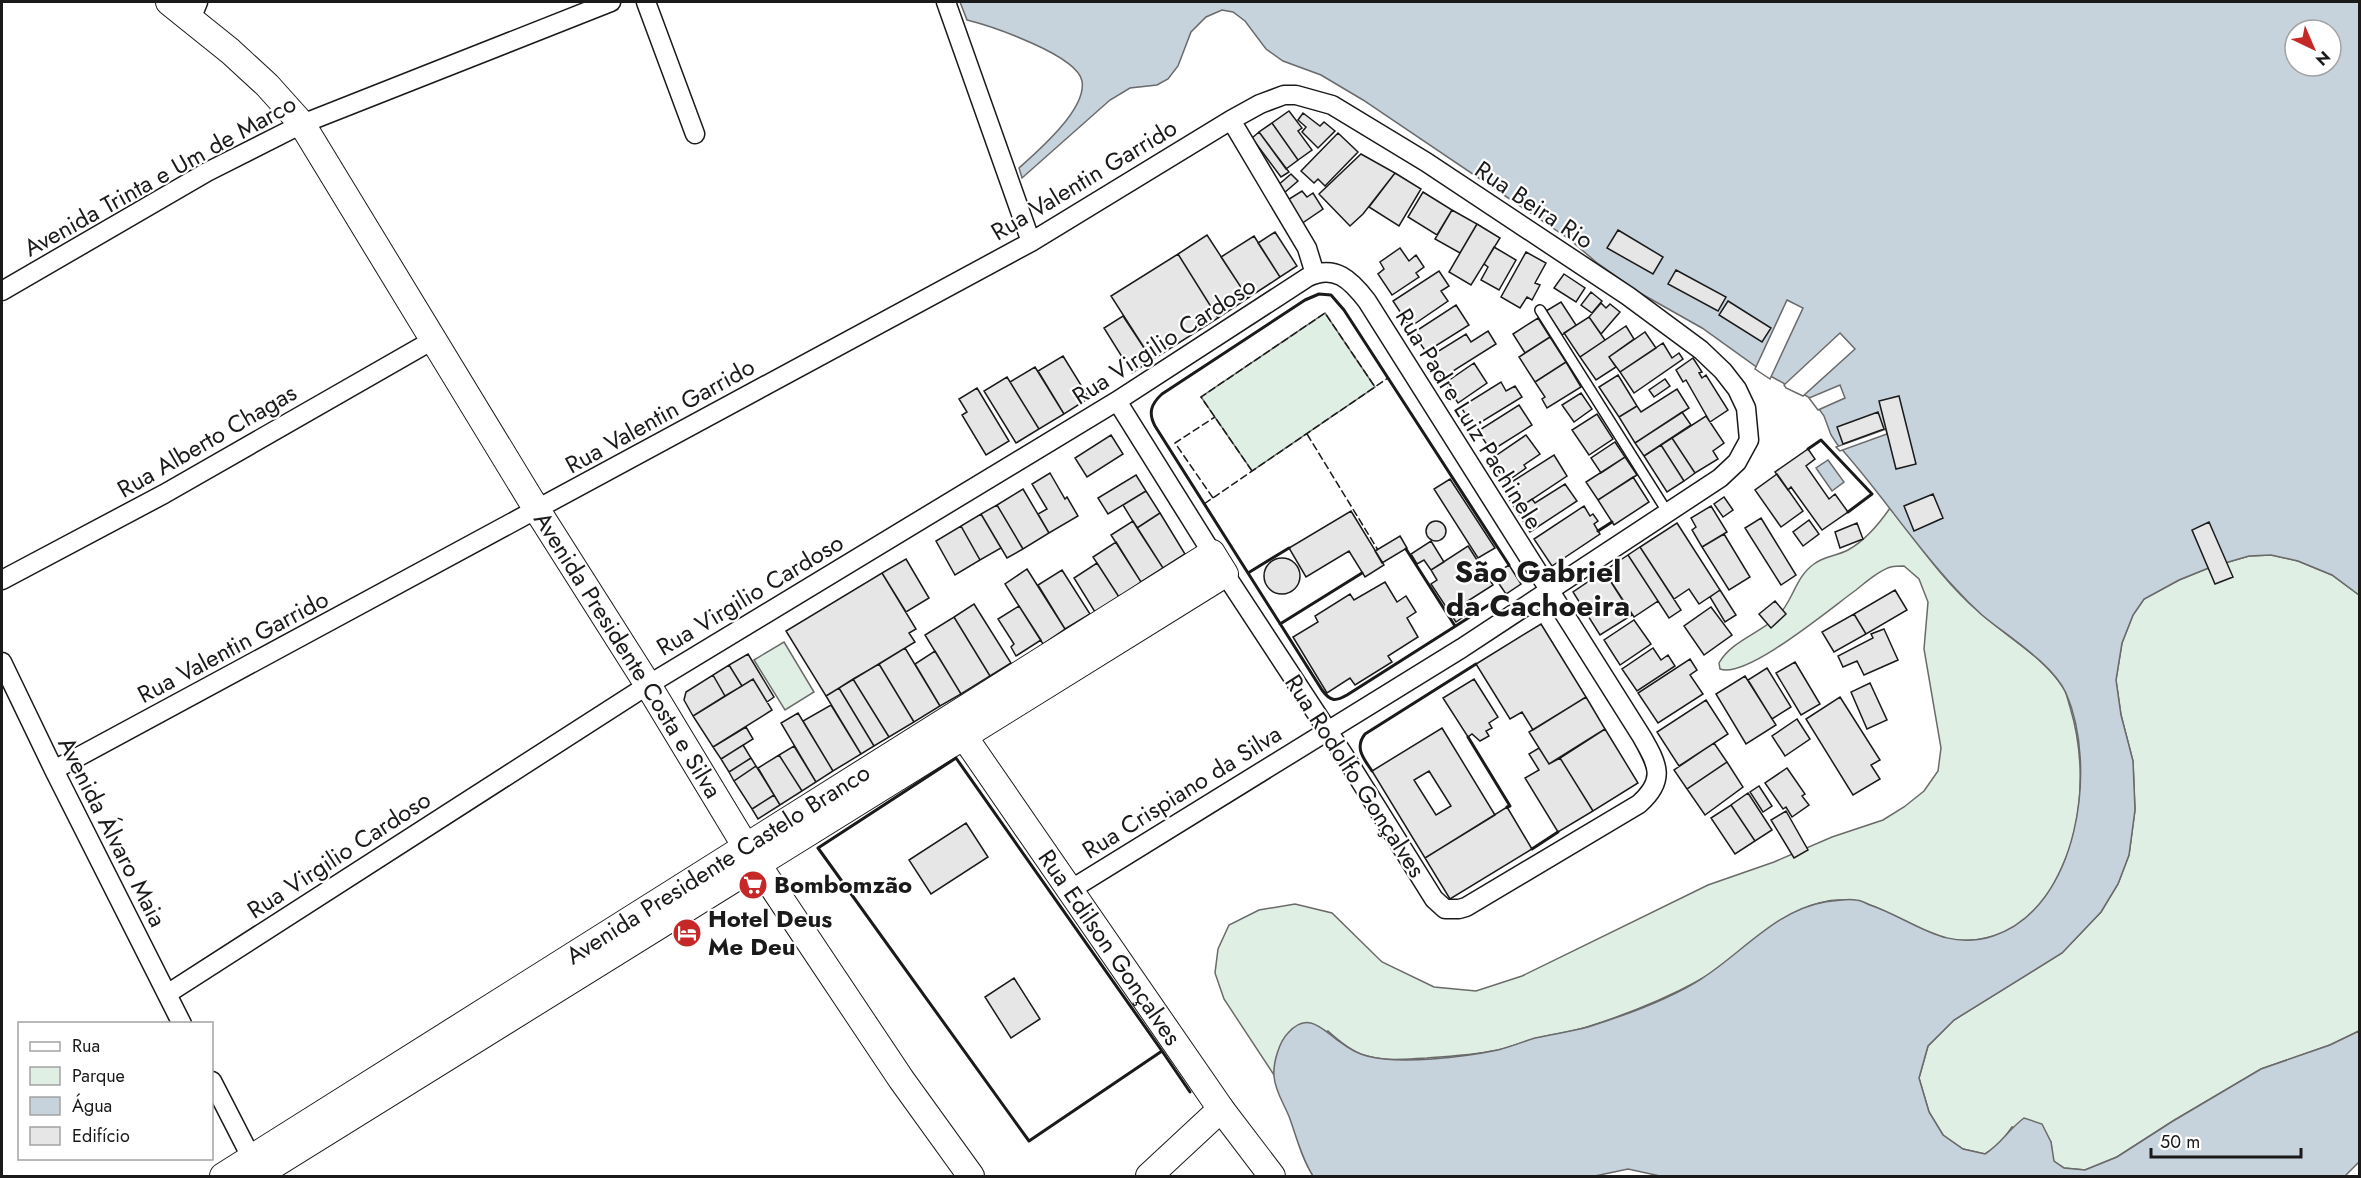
<svg xmlns="http://www.w3.org/2000/svg" width="2361" height="1178" font-family="Jost,sans-serif">
<style>
.green{fill:#e0efe3;stroke:#6a6a6a;stroke-width:1.5}
.water{fill:#c6d2dc;stroke:#6a6a6a;stroke-width:1.5;fill-rule:evenodd}
.pier{fill:#fff;stroke:#6a6a6a;stroke-width:1.5}
.building{fill:#e6e6e6;stroke:#1a1a1a;stroke-width:1.5;fill-rule:evenodd}
.lines{fill:none;stroke-linecap:round;stroke-linejoin:round}
.lane-casing{stroke:#1a1a1a;stroke-width:12}
.street-casing{stroke:#1a1a1a;stroke-width:21}
.secondary-casing{stroke:#1a1a1a;stroke-width:28}
.lane{stroke:#fff;stroke-width:9}
.street{stroke:#fff;stroke-width:18}
.secondary{stroke:#fff;stroke-width:26}
.fence{stroke:#1a1a1a;stroke-width:1.5;stroke-dasharray:8 3;stroke-linecap:butt}
.wall{stroke:#1a1a1a;stroke-width:3}
.labels{text-anchor:middle;stroke-width:4.5;stroke-linejoin:round;paint-order:stroke}
.street-label{font-size:24px;fill:#1a1a1a;stroke:#fff}
.poi-label{font-size:24px;font-weight:bold;fill:#1a1a1a;stroke:#fff;text-anchor:start}
.district-label{font-size:30px;font-weight:bold;fill:#1a1a1a;stroke:#fff}
</style>
<rect width="100%" height="100%" fill="#fff"/>
<!-- green -->
<path class="green" d="M1325,313L1375,387L1252,471L1201,397Z
M1890,508C1918,544 1945,583 1980,613C2008,638 2044,657 2064,689C2067,694 2068,701 2070,707C2083,750 2084,800 2071,844C2063,868 2049,897 2031,915C2007,937 1968,947 1937,936C1895,922 1867,889 1819,903C1771,917 1740,958 1698,981C1663,1000 1625,1015 1587,1027C1571,1032 1554,1034 1538,1038C1526,1041 1514,1046 1502,1049C1478,1055 1452,1056 1427,1058C1406,1059 1384,1062 1364,1055C1351,1051 1339,1041 1328,1031L1276,1058L1274,1075L1224,999L1215,973L1218,949L1229,925L1259,910L1295,904L1332,913L1382,962L1434,987L1476,991L1522,976L1708,885L1774,862L1832,837L1883,820L1904,807L1924,791L1938,771L1941,748L1924,649L1928,602L1919,579L1904,566C1900,566 1895,566 1891,567C1879,570 1866,582 1856,590C1832,607 1747,679 1720,669L1719,663C1730,642 1760,633 1777,617C1793,602 1795,577 1814,564C1824,556 1837,556 1848,550C1866,540 1879,524 1890,508Z
M2271,555L2298,561L2332,575L2359,595V1031L2330,1045L2261,1069L2173,1121L2117,1157L2085,1170L2064,1168L2053,1161L2051,1142L2012,1127L1999,1145L1985,1154L1963,1149L1943,1135L1929,1112L1919,1078L1928,1046L1954,1020L2062,953L2101,912L2118,884L2129,855L2135,810L2133,761L2121,715L2116,680L2122,643L2133,615L2144,599L2179,580L2211,567L2249,556Z
M784,642L814,692L785,710L754,660Z"/>
<!-- water -->
<path class="water" d="M960,2H2359V595L2332,575L2298,561L2271,555L2249,556L2211,567L2179,580L2144,599L2133,615L2122,643L2116,680L2121,715L2133,761L2135,810L2129,855L2118,884L2101,912L2062,953L1954,1020L1928,1046L1919,1078L1929,1112L1943,1135L1963,1149L1985,1154C2001,1144 2009,1129 2024,1118L2042,1124L2051,1142L2054,1161L2064,1168L2085,1170L2117,1157L2173,1121L2261,1069L2330,1045L2359,1031V1162L2345,1176H1660L1628,1169L1595,1176H1313C1302,1159 1297,1139 1290,1119C1285,1105 1275,1092 1274,1076C1273,1063 1279,1042 1288,1033C1308,1010 1323,1030 1340,1042C1348,1048 1358,1054 1367,1056C1400,1065 1464,1057 1498,1050C1510,1047 1522,1042 1535,1038C1552,1034 1570,1032 1588,1027C1626,1015 1668,1000 1701,979C1741,954 1776,910 1825,902C1834,901 1847,898 1856,900C1861,900 1865,903 1870,905C1914,920 1944,952 1993,936C2079,908 2098,766 2066,693C2052,663 2007,636 1982,615C1972,606 1963,597 1954,587C1912,542 1879,490 1837,444L1831,435L1824,416L1812,399L1765,373L1702,328L1640,293L1596,262L1569,239L1363,100L1321,75L1283,61L1266,49L1245,21L1233,12L1222,10L1206,17L1191,32L1178,66L1168,79L1157,85L1130,88L1110,100L1022,178L1019,168C1038,151 1087,109 1082,81C1077,55 991,26 967,20ZM2295,30H2331V66H2295Z
M1828,460L1844,482L1832,491L1816,468Z"/>
<!-- pier -->
<path class="pier" d="M1787,300L1803,308L1770,379L1755,369Z
M1840,333L1855,349L1803,396L1786,388L1784,385Z
M1840,385L1845,398L1818,410L1809,398Z
M1886,429L1887,434L1840,451L1836,447Z"/>
<!-- building -->
<path class="building" d="M1289,111L1302,128L1298,131L1312,150L1298,160L1272,123Z
M1303,113L1320,126L1324,122L1335,131L1318,148L1302,132L1306,127L1298,120Z
M1272,123L1298,160L1286,169L1259,132Z
M1259,132L1289,172L1281,177L1252,138Z
M1338,133L1358,152L1325,186L1318,179L1314,183L1301,171Z
M1361,154L1395,173L1363,214L1350,226L1319,194Z
M1395,173L1421,189L1399,226L1369,207Z
M1291,174L1298,181L1284,193L1277,186Z
M1302,191L1307,197L1313,193L1323,209L1301,224L1286,201Z
M1423,192L1452,210L1437,235L1408,217Z
M1452,210L1477,224L1460,253L1435,239Z
M1477,224L1500,238L1471,285L1449,272Z
M1618,230L1663,257L1653,274L1607,248Z
M1275,232L1297,266L1280,277L1258,243Z
M1207,235L1248,298L1218,318L1178,254Z
M1254,236L1280,277L1248,298L1221,257Z
M1494,247L1516,260L1499,290L1481,280L1488,267L1484,264Z
M1400,248L1409,261L1416,255L1424,267L1416,273L1419,277L1392,295L1378,274L1384,269L1380,262Z
M1526,252L1546,263L1535,283L1540,285L1532,300L1527,297L1520,308L1501,297Z
M1178,254L1218,318L1152,360L1111,296Z
M1676,270L1726,297L1718,311L1668,284Z
M1439,271L1449,286L1441,291L1448,301L1410,327L1393,301Z
M1564,274L1585,288L1576,302L1554,288Z
M1591,292L1602,301L1592,313L1581,305Z
M1728,301L1771,328L1762,342L1719,315Z
M1561,302L1576,325L1562,335L1546,311Z
M1601,303L1606,308L1610,304L1620,312L1601,334L1589,317Z
M1456,305L1469,325L1426,352L1413,333Z
M1123,316L1152,360L1132,373L1104,328Z
M1589,317L1605,340L1580,357L1564,333Z
M1538,318L1550,337L1525,353L1513,334Z
M1626,326L1634,339L1609,357L1616,367L1596,380L1580,357Z
M1488,331L1496,344L1442,378L1429,357L1466,334L1471,342Z
M1645,332L1656,348L1620,372L1609,357Z
M1550,337L1566,362L1535,382L1519,357Z
M1663,343L1672,358L1679,353L1683,359L1634,393L1620,372Z
M1063,356L1089,398L1064,414L1038,371Z
M1693,358L1702,372L1699,373L1702,378L1706,375L1728,410L1710,422L1686,380L1683,382L1676,370Z
M1566,362L1581,387L1547,408L1542,399L1545,397L1535,382Z
M1474,363L1487,383L1458,403L1445,383Z
M1035,367L1064,414L1039,429L1010,382Z
M1618,375L1637,406L1619,417L1599,387Z
M1007,377L1039,429L1016,443L984,391Z
M1665,379L1670,386L1654,397L1649,390Z
M1501,382L1506,391L1515,386L1522,397L1473,427L1461,407Z
M977,388L1009,441L986,455L962,415L967,412L959,399Z
M1677,389L1689,408L1635,443L1619,417L1637,406L1641,412Z
M1581,393L1592,409L1574,422L1562,405Z
M1899,396L1916,464L1896,469L1879,401Z
M1519,405L1532,425L1491,451L1478,431Z
M1682,412L1691,425L1644,456L1635,443Z
M1878,412L1884,429L1843,444L1837,427Z
M1597,414L1613,439L1589,455L1572,430Z
M1706,416L1724,443L1713,451L1718,459L1695,473L1672,438Z
M1111,435L1123,454L1087,477L1075,458Z
M1526,435L1540,454L1524,465L1526,468L1506,482L1491,459Z
M1672,438L1695,473L1684,481L1661,445Z
M1615,442L1625,457L1601,473L1591,458Z
M1661,445L1684,481L1667,492L1644,456Z
M1808,449L1815,459L1806,466L1829,499L1835,494L1848,512L1822,530L1791,487L1788,490L1775,472Z
M1554,455L1567,476L1516,510L1502,488Z
M1625,457L1637,475L1598,500L1586,482Z
M1050,473L1065,499L1067,497L1078,516L1049,533L1038,514L1047,509L1032,484Z
M1777,474L1803,511L1781,527L1755,490Z
M1136,475L1146,491L1108,514L1098,498Z
M1633,477L1649,502L1614,525L1598,500Z
M1450,479L1495,548L1478,558L1434,489Z
M1565,484L1577,501L1530,532L1516,510L1532,499L1535,503Z
M1023,489L1049,533L1023,549L997,505Z
M1146,491L1160,513L1137,528L1123,505Z
M1933,494L1943,518L1914,531L1904,506Z
M1724,497L1733,510L1723,517L1714,504Z
M997,505L1023,549L1007,558L981,514Z
M1584,506L1590,516L1593,514L1598,521L1594,524L1600,534L1552,566L1534,539Z
M1711,506L1727,532L1702,547L1692,530L1696,527L1691,518Z
M1351,511L1384,565L1365,577L1349,551L1306,577L1289,548Z
M1160,513L1185,554L1163,568L1137,528Z
M981,514L1001,548L980,560L961,526Z
M1761,518L1796,575L1781,585L1745,528Z
M1809,520L1819,534L1803,546L1793,532Z
M1133,521L1163,568L1141,582L1111,535Z
M1426 531a10 10 0 1 1 20 0a10 10 0 1 1-20 0Z
M2209,522L2233,577L2215,584L2192,530Z
M1677,523L1720,590L1699,604L1689,589L1674,599L1640,547Z
M1857,523L1863,539L1840,548L1835,532Z
M961,526L980,560L955,575L936,541Z
M1724,534L1750,577L1729,590L1702,547Z
M1400,536L1407,548L1382,563L1375,551Z
M1431,541L1444,562L1431,570L1424,560L1417,564L1411,554Z
M1116,542L1141,582L1119,597L1093,557Z
M1468,546L1493,585L1463,604L1469,613L1456,622L1431,584L1437,580L1431,570Z
M1640,547L1681,610L1669,618L1628,555Z
M1628,555L1658,601L1634,617L1604,571Z
M1264 576a18 18 0 1 1 36 0a18 18 0 1 1-36 0Z
M906,559L929,598L906,612L882,573Z
M1097,563L1119,597L1095,612L1074,578Z
M1509,565L1521,584L1506,594L1493,575Z
M1027,569L1065,629L1043,644L1005,584Z
M1062,570L1090,614L1065,629L1038,585Z
M1604,571L1632,615L1600,635L1573,592Z
M882,573L916,629L909,633L915,642L826,696L786,631Z
M1385,582L1397,602L1406,596L1416,612L1407,618L1418,637L1388,656L1392,662L1355,685L1350,678L1327,693L1293,637L1318,622L1315,616L1350,594L1354,600Z
M1720,590L1736,615L1725,622L1710,597Z
M1895,590L1907,610L1866,634L1854,614Z
M1775,601L1786,614L1771,628L1759,614Z
M974,604L1011,663L990,676L954,617Z
M1019,606L1041,640L1016,656L1011,647L1014,644L998,619Z
M1711,607L1732,635L1704,655L1684,626Z
M1854,614L1866,634L1834,652L1822,632Z
M954,617L990,676L961,694L925,635Z
M1634,620L1651,644L1620,665L1604,640Z
M1541,624L1586,697L1533,730L1522,712L1510,719L1476,664Z
M1884,629L1898,660L1864,675L1857,661L1843,667L1838,656L1873,638L1871,634Z
M905,648L940,706L914,722L879,664Z
M1653,648L1661,660L1668,655L1675,666L1637,691L1622,669Z
M935,651L961,694L940,706L915,664Z
M748,654L774,697L767,702L753,679L742,686L729,665Z
M1690,659L1697,670L1690,675L1703,694L1658,723L1638,693Z
M1795,662L1820,704L1801,715L1776,673Z
M879,664L914,722L889,737L853,679Z
M729,665L742,686L725,696L713,675Z
M1767,668L1791,707L1772,719L1748,680Z
M713,675L725,696L693,716L684,700L686,692Z
M1745,676L1776,725L1746,744L1716,694Z
M753,679L772,710L713,747L693,716Z
M853,679L889,737L874,746L839,688Z
M1474,679L1498,717L1489,723L1492,728L1486,731L1489,736L1480,741L1472,734L1468,737L1443,698Z
M1870,683L1887,720L1867,729L1851,692Z
M839,688L874,746L861,754L826,696Z
M1586,697L1605,729L1549,764L1529,732Z
M1840,697L1880,760L1871,765L1880,779L1853,795L1806,719Z
M1706,700L1728,734L1679,766L1657,732Z
M831,705L861,754L833,771L803,721Z
M798,713L833,771L816,782L781,723Z
M1797,719L1810,739L1785,756L1772,736Z
M746,727L753,739L721,759L713,747Z
M1442,728L1495,815L1425,858L1372,771ZM1429,771L1451,806L1436,815L1414,780Z
M1605,729L1638,783L1593,811L1560,758Z
M1714,743L1727,762L1687,789L1674,770Z
M743,745L751,758L729,772L721,759Z
M794,746L816,782L802,791L779,755Z
M1539,748L1549,764L1560,758L1593,811L1558,832L1525,778L1539,770L1529,754Z
M779,755L802,791L780,805L758,768Z
M751,758L756,766L734,781L729,772Z
M1727,762L1743,787L1705,815L1687,789Z
M756,766L774,795L752,809L734,781Z
M1787,768L1805,794L1802,796L1809,805L1792,817L1786,807L1783,809L1765,783Z
M1759,786L1772,806L1763,812L1750,792Z
M1748,793L1772,830L1755,841L1731,805Z
M774,795L780,805L758,819L752,809Z
M1731,805L1755,841L1735,854L1711,818Z
M1507,807L1532,849L1450,899L1425,858Z
M1786,811L1808,850L1794,858L1771,820Z
M966,823L988,857L931,894L909,860Z
M1014,978L1040,1019L1011,1038L985,997Z"/>
<g class="lines">
<!-- lane casing -->
<g class="lane-casing">
<path id="lane" d="M1540,310L1668,513"/>
</g>
<!-- street casing -->
<g class="street-casing">
<path id="street" d="M646,2L695,134
M946,2L1031,242
M191,19L198,2
M1231,120L1307,248L1315,274
M2,291L207,172L302,124L611,2
M1117,401L1212,553
M2,580L164,494L433,340
M2,662L54,770L182,1024
M54,770L1031,242L1231,120L1260,104L1284,95H1296L1332,105L1426,162L1628,296L1701,350L1723,371L1737,389L1746,408L1749,440L1737,462L1720,478L1462,648L1070,890
M167,994L648,685L1117,401L1308,277C1335,264 1351,280 1367,301L1642,737C1658,765 1666,780 1639,804L1466,907L1459,909H1445L1434,899L1349,763L1225,574
M212,1081L252,1159"/>
</g>
<!-- secondary casing -->
<g class="secondary-casing">
<g id="secondary">
<path id="s1" d="M169,2L230,51L267,85L302,124L537,510L648,685L746,847L901,1079L971,1176"/>
<path id="s2" d="M954,722L1221,1109L1272,1176"/>
<path id="s3" d="M223,1176L1212,553L1225,574L256,1176"/>
<path d="M1149,1176L1221,1109"/>
</g>
</g>
<!-- lane -->
<use href="#lane" class="lane"/>
<!-- street -->
<use href="#street" class="street"/>
<!-- secondary -->
<use href="#secondary" class="secondary"/>
<!-- fence -->
<path class="fence" d="M1307,434L1378,550
M1252,471L1201,397L1325,313L1375,387
M1213,498L1175,443L1215,417
M1204,504L1388,378"/>
<!-- wall -->
<path class="wall" d="M1808,449L1821,440L1872,494L1848,512
M1598,531L1612,522
M1406,549L1455,626
M1248,573L1289,548
M1506,594L1347,695C1335,702 1330,701 1322,690L1155,426C1148,413 1151,404 1162,394L1305,300L1319,294L1331,295L1344,310L1509,565
M1280,624L1362,573
M1468,737L1510,806L1507,807
M1372,771C1364,759 1354,748 1365,734L1476,664
M1532,849L1558,832
M1162,1051L1029,1141L818,848L956,758L1162,1051L1190,1092"/>
</g>
<!-- icons -->
<defs>
<g id="supermarket-disc" transform="scale(1.5)"><circle r="9.5" fill="#c62828" stroke="#fff"/><path d="M-6-5.5h2.5l.6 2H6L4.5 2H-2.5L-4.4-4H-6ZM-1.5 3.2a1.3 1.3 0 1 0 .1 0ZM3 3.2a1.3 1.3 0 1 0 .1 0Z" fill="#fff"/></g>
<g id="hotel-disc" transform="scale(1.5)"><circle r="9.5" fill="#c62828" stroke="#fff"/><path d="M-6-4.5h1.5V1H6V5H4.5V3h-9V5H-6ZM-4 0a1.8 1.8 0 1 1 3.6 0ZM.5 0V-2.5h3Q6-2.5 6 0Z" fill="#fff"/></g>
</defs>
<g fill-rule="evenodd">
<use href="#supermarket-disc" x="753" y="885"/>
<use href="#hotel-disc" x="687" y="933"/>
</g>
<g class="labels">
<!-- street labels -->
<g class="street-label">
<text transform="translate(160 176) rotate(-29)" y="8">Avenida Trinta e Um de Marco</text>
<text transform="translate(1084 180) rotate(-31)" y="8">Rua Valentin Garrido</text>
<text transform="translate(1534 205) rotate(34)" y="8">Rua Beira Rio</text>
<text transform="translate(1164 341) rotate(-33)" y="8">Rua Virgilio Cardoso</text>
<text transform="translate(660 416) rotate(-29)" y="8">Rua Valentin Garrido</text>
<text transform="translate(1469 419) rotate(58)" y="8">Rua Padre Luiz Pachinele</text>
<text transform="translate(207 441) rotate(-30)" y="8">Rua Alberto Chagas</text>
<text transform="translate(750 595) rotate(-31)" y="8">Rua Virgilio Cardoso</text>
<text transform="translate(233 647) rotate(-28)" y="8">Rua Valentin Garrido</text>
<text dy="8" stroke="none"><textPath href="#s1" startOffset="804">Avenida Presidente Costa e Silva</textPath></text>
<text transform="translate(1355 776) rotate(57)" y="8">Rua Rodolfo Gonçalves</text>
<text transform="translate(1182 792) rotate(-32)" y="8">Rua Crispiano da Silva</text>
<text transform="translate(112 832) rotate(63)" y="8">Avenida Álvaro Maia</text>
<text transform="translate(339 855) rotate(-33)" y="8">Rua Virgilio Cardoso</text>
<text dy="8" stroke="none"><textPath href="#s3" startOffset="585">Avenida Presidente Castelo Branco</textPath></text>
<text dy="8" stroke="none"><textPath href="#s2" startOffset="274">Rua Edilson Gonçalves</textPath></text>
</g>
<!-- poi labels -->
<g class="poi-label">
<text x="774" y="893">Bombomzão</text>
<text x="708" y="927">Hotel Deus<tspan x="708" dy="28">Me Deu</tspan></text>
</g>
<!-- district labels -->
<g class="district-label">
<text x="1538" y="582">São Gabriel<tspan x="1538" dy="34">da Cachoeira</tspan></text>
</g>
</g>
<!-- border -->
<rect width="2361" height="1178" fill="none" stroke="#1a1a1a" stroke-width="6"/>
<!-- legend -->
<rect x="18" y="1022" width="195" height="138" fill="#ffffff" stroke="#a3a3a3" stroke-width="1.5"/>
<rect x="30" y="1042" width="30" height="9" fill="#ffffff" stroke="#a3a3a3" stroke-width="1.5"/>
<text x="72" y="1052" font-size="18" fill="#1a1a1a">Rua</text>
<rect x="30" y="1067" width="30" height="18" fill="#e0efe3" stroke="#a3a3a3" stroke-width="1.5"/>
<text x="72" y="1082" font-size="18" fill="#1a1a1a">Parque</text>
<rect x="30" y="1097" width="30" height="18" fill="#c6d2dc" stroke="#a3a3a3" stroke-width="1.5"/>
<text x="72" y="1112" font-size="18" fill="#1a1a1a">Água</text>
<rect x="30" y="1127" width="30" height="18" fill="#e6e6e6" stroke="#a3a3a3" stroke-width="1.5"/>
<text x="72" y="1142" font-size="18" fill="#1a1a1a">Edifício</text>
<!-- north arrow -->
<g transform="translate(2313 48) rotate(136)"><circle r="28" fill="#ffffff" stroke="#a3a3a3" stroke-width="1.5"/>
<path d="M0-4.5L10 22L0 15L-10 22Z" fill="#c62828"/>
<text y="-9" font-size="16" font-weight="bold" text-anchor="middle" fill="#1a1a1a">N</text>
</g>
<!-- scale -->
<path d="M2151 1148v9h150v-9" fill="none" stroke="#1a1a1a" stroke-width="3"/>
<text x="2160" y="1148" font-size="18" fill="#1a1a1a" stroke="#ffffff" stroke-width="4.5" paint-order="stroke">50 m</text>
</svg>
